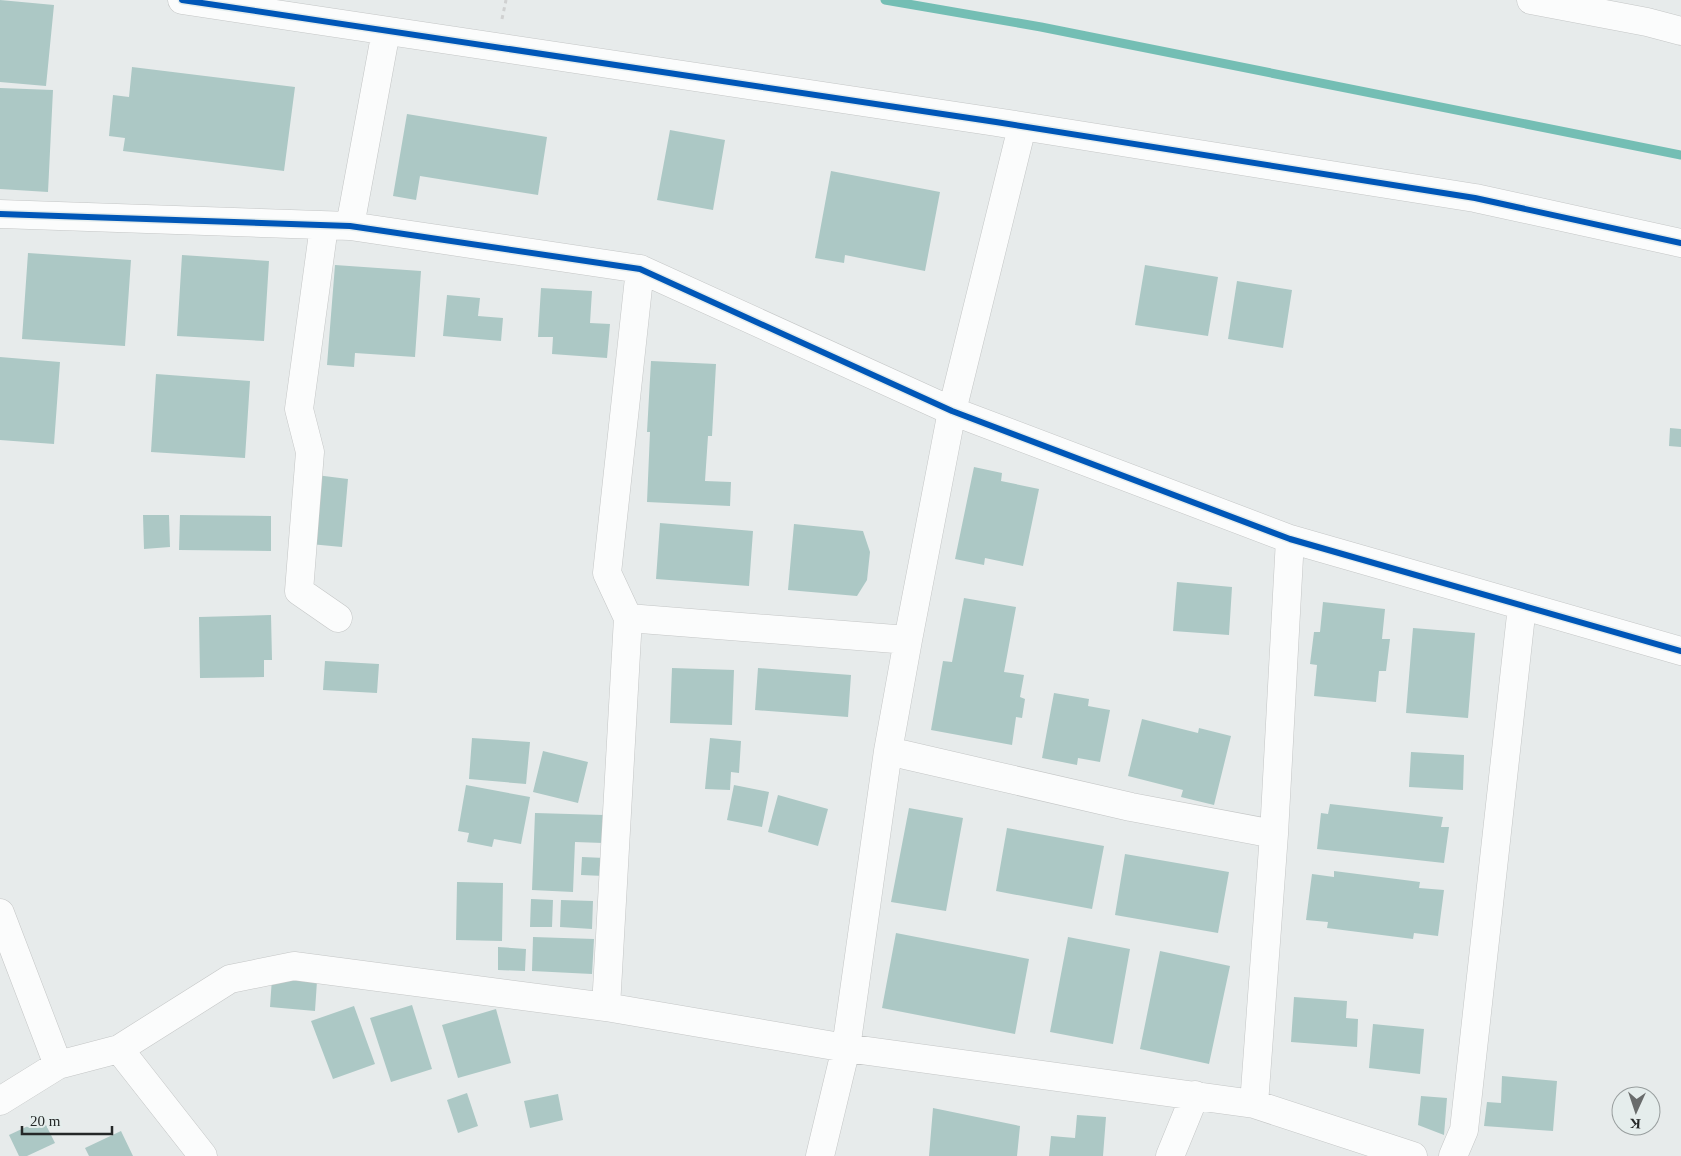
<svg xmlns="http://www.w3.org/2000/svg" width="1681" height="1156" font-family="'Times New Roman',serif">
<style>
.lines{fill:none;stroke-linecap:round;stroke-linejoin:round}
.stream{stroke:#74beb4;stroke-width:9}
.building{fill:#acc8c5}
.minor-casing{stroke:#c4c6c6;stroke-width:29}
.path{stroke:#d0d1d1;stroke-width:3;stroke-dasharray:4 4;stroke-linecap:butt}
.minor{stroke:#fbfcfc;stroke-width:28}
.cycleway-casing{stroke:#e5edec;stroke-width:9}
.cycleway{stroke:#0057b8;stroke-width:6}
</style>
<rect width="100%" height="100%" fill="#e7ebeb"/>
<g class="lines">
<!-- stream -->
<path class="stream" d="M885,0L1041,27L1681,155"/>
</g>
<!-- building -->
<path class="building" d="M0,0L54,5L46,86L0,82Z
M132,67L295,87L284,171L123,151L125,138L109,136L113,95L129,97Z
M0,88L53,90L48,192L0,189Z
M407,114L547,137L538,195L420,176L416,200L393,196Z
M670,130L725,140L713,210L657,200Z
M831,171L940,192L925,271L845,255L844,263L815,258Z
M28,253L131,260L125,346L22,339Z
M182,255L269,261L264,341L177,336Z
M335,265L421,271L415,357L355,353L354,367L327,365Z
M1145,265L1218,277L1208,336L1135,325Z
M1237,281L1292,290L1283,348L1228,339Z
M541,288L592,291L590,323L610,324L607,358L552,354L553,337H538Z
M447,295L480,298L478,316L503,318L501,341L443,336Z
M0,357L60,362L54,444L0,440Z
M651,361L716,364L712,436H708L705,481L731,482L730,506L647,502L650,432H647Z
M156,374L250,381L245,458L151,452Z
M1670,428L1681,429V447L1669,446Z
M974,467L1002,473L1001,481L1039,489L1023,566L985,558L984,565L955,559Z
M316,475L348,479L342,547L310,544Z
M143,515H169L170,547L144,549Z
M180,515L271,516V551L179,550Z
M660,523L753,531L749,586L656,579Z
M794,524L863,531L870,552L867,580L857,596L788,590Z
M1177,582L1232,587L1229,635L1173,631Z
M964,598L1016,607L1004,672L1024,675L1020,697L1025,699L1022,718L1016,717L1012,745L931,730L943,661L952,662Z
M1323,602L1385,609L1382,639H1390L1386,671H1379L1376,702L1314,696L1317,665L1310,664L1314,632H1320Z
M271,615L272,660H264V677L200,678L199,617Z
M1413,628L1475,633L1468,718L1406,713Z
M325,661L379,664L377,693L323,690Z
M672,668L734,670L732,725L670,723Z
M758,668L851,675L848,717L755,710Z
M1054,693L1089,699L1088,706L1110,710L1100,762L1078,758L1077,765L1042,758Z
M1142,719L1198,733L1199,728L1231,736L1214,805L1181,797L1183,790L1128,776Z
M472,738L530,742L526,784L469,779Z
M710,738L741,741L739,773L731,772L730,790L705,789Z
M543,751L588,762L578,803L533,792Z
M1411,752L1464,755L1463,790L1409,787Z
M466,785L530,797L521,844L494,839L492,847L467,842L469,833L458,831Z
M734,785L769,792L762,827L727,820Z
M778,795L828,809L818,846L768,832Z
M1330,804L1443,817L1441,827H1449L1444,863L1317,849L1321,813L1328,814Z
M909,808L963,818L946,911L891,902Z
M535,813L604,815L603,843L575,842L573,892L532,890Z
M1007,828L1104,846L1092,909L996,891Z
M1125,854L1229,872L1218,933L1115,915Z
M582,857L605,858L604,876L581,875Z
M1334,871L1420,882L1419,888L1444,890L1438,936L1414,933L1413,939L1327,928L1328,922L1306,920L1312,874L1334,877Z
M457,882L503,883L502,941L456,940Z
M531,899L553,900L552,927H530Z
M561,900L593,901L592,929L560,927Z
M896,933L1029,959L1015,1034L882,1008Z
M533,937L594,939L592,974L532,971Z
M1068,937L1130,949L1113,1044L1050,1032Z
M498,947L526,949L525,971L498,970Z
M1160,951L1230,966L1209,1064L1140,1049Z
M272,978L317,981L315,1011L270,1007Z
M1294,997L1347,1001L1346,1018L1358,1019L1357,1047L1291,1042Z
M412,1005L432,1069L391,1082L370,1018Z
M354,1006L375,1064L333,1079L311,1021Z
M496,1009L511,1063L458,1078L442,1025Z
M1373,1024L1424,1029L1420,1074L1369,1068Z
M1502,1076L1557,1081L1553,1131L1484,1126L1487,1102L1501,1103Z
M467,1093L478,1126L458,1133L447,1100Z
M558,1094L563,1120L530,1128L524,1101Z
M1421,1096L1447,1098L1444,1135L1418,1125Z
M933,1108L1020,1126L1017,1156H929Z
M1077,1115L1106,1117L1103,1156H1049L1051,1136L1075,1138Z
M43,1119L55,1143L27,1156H19L9,1135Z
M121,1131L133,1156H89L85,1148Z"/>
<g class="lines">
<!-- minor casing -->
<g class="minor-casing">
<path id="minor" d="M182,0L996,122L1475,198L1681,243
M1531,0L1647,22L1681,31
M0,214L350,226L640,269L952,411L1290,539L1681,651
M324,226L299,409L310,452L299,591L338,618
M350,226L386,31
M628,618L908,640
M888,751L1131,807L1274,834
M0,913L58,1065
M606,1007L628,618L607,573L640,269
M119,1049L203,1156
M0,1101L58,1065L119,1049L230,979L294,966L606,1007L846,1048L1254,1104L1413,1156
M1254,1104L1274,834L1290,539
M820,1156L846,1048L888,751L908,640L952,411L1022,127
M1170,1156L1195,1095
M1453,1156L1464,1130L1522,606"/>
</g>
<!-- path -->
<path class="path" d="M502,19L506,0"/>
<!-- minor -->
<use href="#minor" class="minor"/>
<!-- cycleway casing -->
<g class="cycleway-casing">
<path id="cycleway" d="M182,0L996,122L1475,198L1681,243
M0,214L350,226L640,269L952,411L1290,539L1681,651"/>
</g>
<!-- cycleway -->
<use href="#cycleway" class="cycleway"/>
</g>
<!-- north arrow -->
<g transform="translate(1636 1111) rotate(183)"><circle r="24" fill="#e5edec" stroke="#989e9e"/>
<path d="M0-4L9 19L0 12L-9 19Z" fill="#696c6c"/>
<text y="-8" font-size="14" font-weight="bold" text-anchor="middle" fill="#252828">K</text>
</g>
<!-- scale -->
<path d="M22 1126v8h90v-8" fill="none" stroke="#252828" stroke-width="2.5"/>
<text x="30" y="1126" font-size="15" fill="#252828" stroke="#e5edec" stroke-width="4" paint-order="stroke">20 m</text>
</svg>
